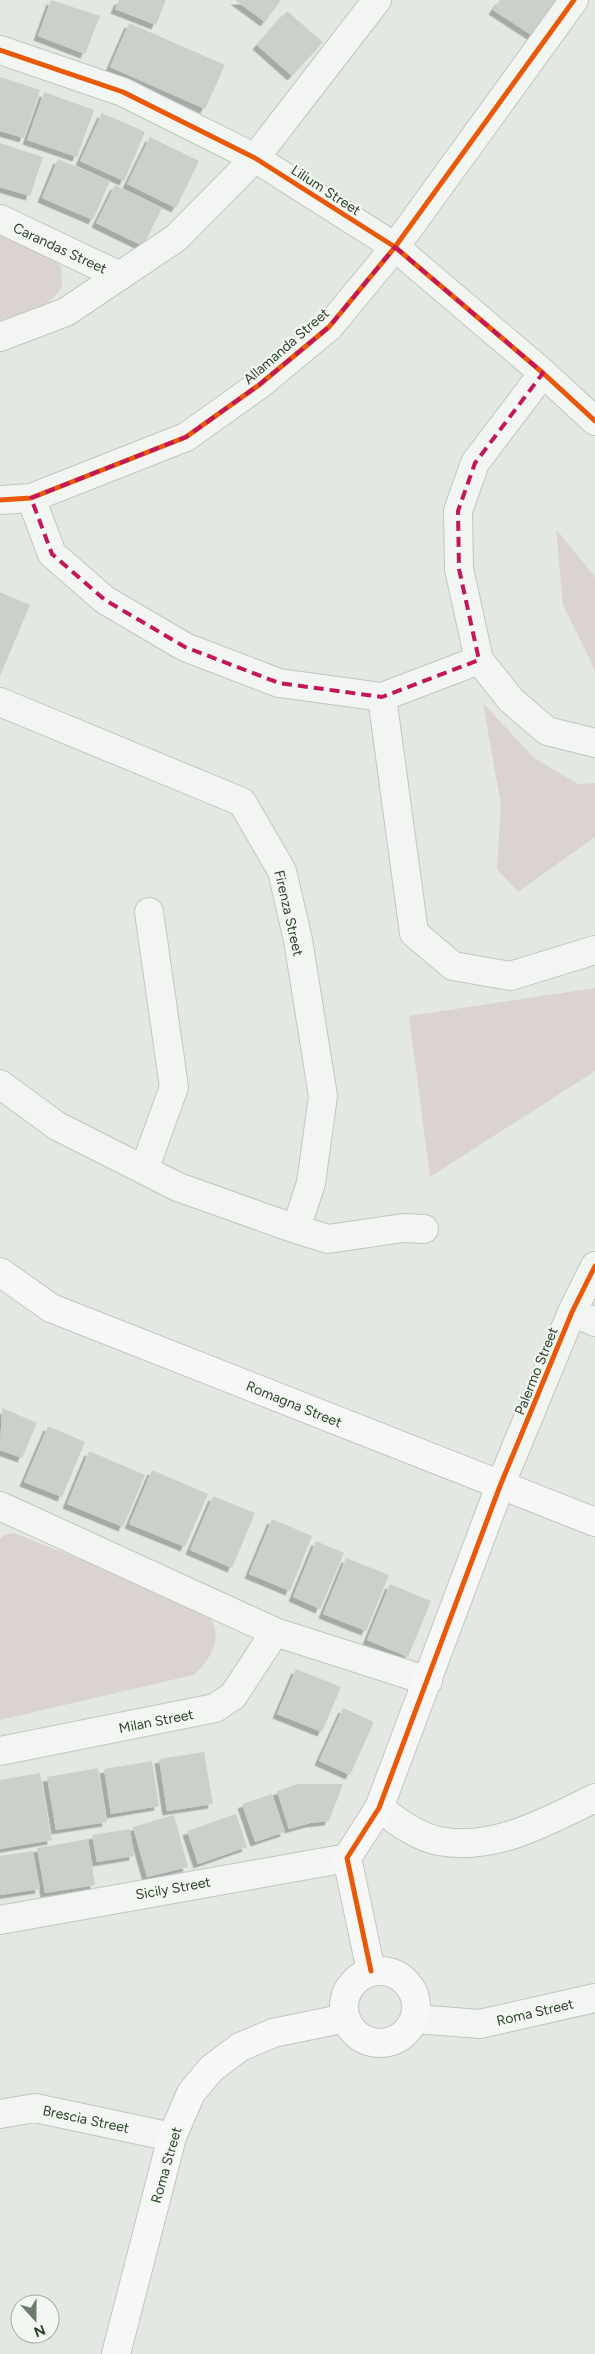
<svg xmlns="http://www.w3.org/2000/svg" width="595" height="2354" font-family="Figtree,sans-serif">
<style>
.green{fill:#dbd3d1}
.building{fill:#ccd0cb;filter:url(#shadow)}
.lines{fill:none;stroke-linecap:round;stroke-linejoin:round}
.street-casing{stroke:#c1c6c1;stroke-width:30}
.secondary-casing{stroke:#c1c6c1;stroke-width:30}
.street{stroke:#f2f5f2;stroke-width:28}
.secondary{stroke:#f6f7f6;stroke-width:28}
.cycleway-casing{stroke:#f2f7f1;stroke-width:8}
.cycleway{stroke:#e8590c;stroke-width:5}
.marked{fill:none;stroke:#c2185b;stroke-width:4;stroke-dasharray:10 6;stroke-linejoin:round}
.labels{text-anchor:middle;stroke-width:4.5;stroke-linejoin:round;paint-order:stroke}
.street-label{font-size:14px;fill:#2c4229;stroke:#f2f7f1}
</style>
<defs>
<filter id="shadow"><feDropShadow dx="-4.5" dy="4.5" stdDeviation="0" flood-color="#0004"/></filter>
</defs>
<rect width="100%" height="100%" fill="#e3e8e3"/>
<!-- green -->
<path class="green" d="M0,234L48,253L61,267L62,287C42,313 31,318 0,327Z
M556,529L595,577V670L563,605Z
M483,703L534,758L578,784L595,783V837L518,892L497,869L501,805Z
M595,988V1071L430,1177L409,1016Z
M14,1533L204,1609C207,1614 212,1620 214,1626C220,1645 207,1664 193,1675L0,1720V1539L4,1535Z"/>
<!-- building -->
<path class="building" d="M51,0L100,16L85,54L38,36Z
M119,0H166L156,25L115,9Z
M235,0H281L265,22Z
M500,0H562L536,38L493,10Z
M287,11L323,42L292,76L257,45Z
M129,23L225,65L205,109L110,67Z
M0,77L40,90L24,138L0,131Z
M44,92L94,110L77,157L27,140Z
M102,113L145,132L124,181L80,161Z
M150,137L199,161L176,208L127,184Z
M0,143L43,157L30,196L0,187Z
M58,159L110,181L93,220L42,198Z
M115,185L162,208L143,246L96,223Z
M0,592L30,605L0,676Z
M2,1408L37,1423L22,1458L0,1450Z
M48,1426L85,1442L62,1497L24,1482Z
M89,1451L145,1475L123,1527L67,1504Z
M152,1470L208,1494L185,1547L129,1524Z
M213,1496L255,1513L232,1568L190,1550Z
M272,1519L312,1536L290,1591L249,1574Z
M316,1541L344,1553L320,1609L293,1597Z
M346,1558L389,1575L366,1631L323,1614Z
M390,1584L431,1601L408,1657L367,1640Z
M296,1669L341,1687L322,1732L277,1714Z
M343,1708L374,1722L350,1775L319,1761Z
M204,1752L213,1804L167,1811L159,1759Z
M152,1761L159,1806L111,1814L104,1769Z
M98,1768L107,1822L56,1830L47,1777Z
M40,1773L52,1840L0,1849V1780Z
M298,1784H343L329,1821L310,1823L289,1829L277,1791Z
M272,1794L285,1832L255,1842L242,1804Z
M236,1814L247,1847L198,1864L187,1831Z
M174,1815L188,1867L147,1877L133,1827Z
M130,1829L134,1856L97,1862L92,1835Z
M88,1839L95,1885L45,1893L37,1848Z
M33,1851L40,1889L0,1895V1856Z"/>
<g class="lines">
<!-- street casing -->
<g class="street-casing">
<path id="street" d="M0,50L123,92L255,158L395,247L543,373L595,421
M0,219L120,276
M0,337L66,312L176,238L255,158L377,0
M543,373L475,463L458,511L459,569L479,660L511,700L547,731L595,743
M31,498L52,554L105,600L185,647L279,683L382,697L479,660
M0,500L31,498L186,437L259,385L329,327L395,247L574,0
M382,697L414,933L453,966L510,976L595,950
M0,702L242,802L282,871L298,940L323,1096L311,1183L296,1229
M0,1084L57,1126L178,1187L296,1229L328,1239L403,1228L424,1229
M144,1170L174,1087L149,912
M572,1312L595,1322
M500,1486L572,1312L595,1266
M0,1506L275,1632L428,1681
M0,1751L215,1708L233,1696L275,1632
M379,1808C397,1821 417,1837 439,1841C493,1852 548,1821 595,1798
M0,1920L347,1858
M415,2019L480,2024L595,1998
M0,2114L35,2108L172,2137"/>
</g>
<!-- secondary casing -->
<g class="secondary-casing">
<path id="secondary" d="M0,1272L51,1308L595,1522
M344 2007a36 36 0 1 1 72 0a36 36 0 1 1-72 0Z
M371,1971L347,1858L379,1808L500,1486
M116,2354L172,2137L191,2093L211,2069L240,2047L273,2033L346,2018"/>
</g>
<!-- street -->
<use href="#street" class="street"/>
<!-- secondary -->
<use href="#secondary" class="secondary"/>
<!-- cycleway casing -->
<g class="cycleway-casing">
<path id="cycleway" d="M0,50L123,92L255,158L395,247L543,373L595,421
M0,500L31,498L186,437L259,385L329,327L395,247L574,0
M371,1971L347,1858L379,1808L500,1486L572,1312L595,1266"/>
</g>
<!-- cycleway -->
<use href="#cycleway" class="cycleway"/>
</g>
<!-- marked area -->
<path class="marked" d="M395,247L543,373L475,463L458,511L459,569L479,660L382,697L279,683L185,647L105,600L52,554L31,498L186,437L259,385L329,327Z"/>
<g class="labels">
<!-- street labels -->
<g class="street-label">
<text transform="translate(326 190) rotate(33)" y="5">Lilium Street</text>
<text transform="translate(60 248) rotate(25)" y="5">Carandas Street</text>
<text transform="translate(286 346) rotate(-41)" y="5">Allamanda Street</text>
<text transform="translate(289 913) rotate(77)" y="5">Firenza Street</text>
<text transform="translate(536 1371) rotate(-68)" y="5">Palermo Street</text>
<text transform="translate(294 1404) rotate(22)" y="5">Romagna Street</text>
<text transform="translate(156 1721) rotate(-11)" y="5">Milan Street</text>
<text transform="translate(173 1888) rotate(-10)" y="5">Sicily Street</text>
<text transform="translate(535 2012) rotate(-13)" y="5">Roma Street</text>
<text transform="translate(86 2119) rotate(12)" y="5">Brescia Street</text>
<text transform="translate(166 2165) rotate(-74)" y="5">Roma Street</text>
</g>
</g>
<!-- north arrow -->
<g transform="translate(35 2319) rotate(159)"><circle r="24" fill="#f2f7f1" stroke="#a3afa1"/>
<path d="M0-4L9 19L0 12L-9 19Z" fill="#6c7c6a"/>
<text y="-8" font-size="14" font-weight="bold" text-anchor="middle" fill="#2c4229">N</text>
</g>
</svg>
